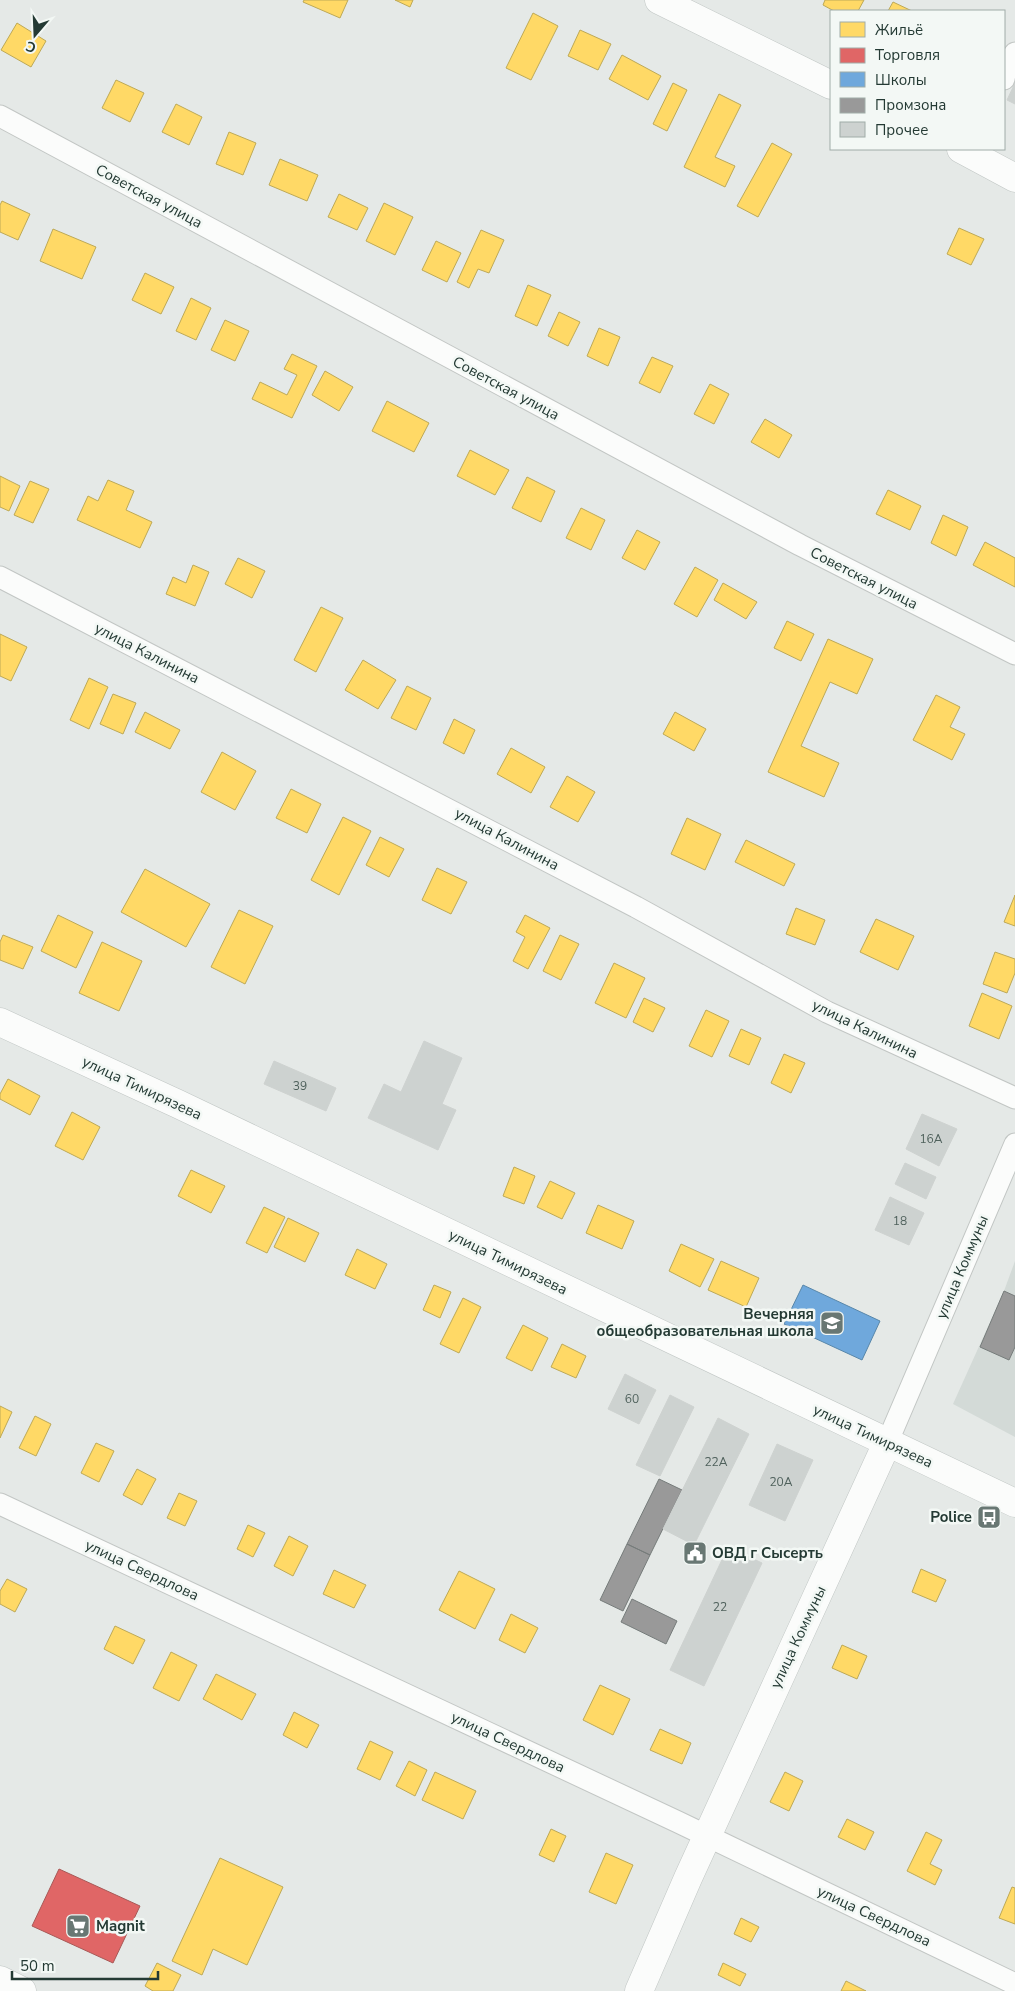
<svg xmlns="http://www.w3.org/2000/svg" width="1015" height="1991" font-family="'Nunito Sans',sans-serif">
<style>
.built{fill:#d3dad7}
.homes{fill:#ffd966;stroke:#bda957}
.shops{fill:#e06666;stroke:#a85957}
.schools{fill:#6fa8dc;stroke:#5887aa}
.industry{fill:#999;stroke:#767c7b}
.building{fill:#cdd2d0;stroke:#ced2d0}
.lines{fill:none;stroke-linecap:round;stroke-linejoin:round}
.street-casing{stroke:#c2c6c4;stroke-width:23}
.secondary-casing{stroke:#c0c6c4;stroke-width:29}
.street{stroke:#fbfcfb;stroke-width:21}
.secondary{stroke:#fbfcfb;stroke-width:28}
.labels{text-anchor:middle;stroke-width:5;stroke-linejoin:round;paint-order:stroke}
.number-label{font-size:12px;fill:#4f615c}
.street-label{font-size:15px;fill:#243a34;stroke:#f3f8f5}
.poi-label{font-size:15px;font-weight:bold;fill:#243a34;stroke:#f3f8f5;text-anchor:end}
</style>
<rect width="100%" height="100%" fill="#e5e9e7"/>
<!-- built -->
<path class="built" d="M1015,1261V1437L953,1404L1004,1291Z"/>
<!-- homes -->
<path class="homes" d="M304,0H348L340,18L303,2Z
M395,0H413L410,7Z
M825,0H864L858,11H834L823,5Z
M893,2L912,11H888Z
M533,13L558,26L531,80L506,68Z
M17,23L46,41L31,67L1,50Z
M580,30L611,44L598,70L568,56Z
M622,55L661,76L648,100L609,79Z
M116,80L144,93L130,122L102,108Z
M673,83L687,90L667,131L653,124Z
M719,94L741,105L715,157L735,166L725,187L684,167Z
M176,104L202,117L189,145L162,132Z
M229,132L256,143L243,175L216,164Z
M772,143L792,154L758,217L737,206Z
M280,159L318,175L307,201L269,185Z
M339,194L368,208L357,230L328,217Z
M2,201L30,214L18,240L0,232V205Z
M384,203L413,217L395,255L366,241Z
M959,228L984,239L971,265L947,254Z
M53,229L96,247L82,279L40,261Z
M481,230L504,240L489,273L478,269L469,288L457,282Z
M436,241L461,253L447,282L422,270Z
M145,273L174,287L161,314L132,300Z
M528,285L551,295L537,326L515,316Z
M191,298L211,308L196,340L176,331Z
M559,312L580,322L568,346L548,336Z
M225,320L249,331L235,361L211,350Z
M599,328L620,337L608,366L587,356Z
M292,354L317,366L292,418L252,399L260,382L287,395L297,375L284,369Z
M652,357L673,366L660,393L639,383Z
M325,371L353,387L339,411L312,395Z
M710,384L729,394L714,424L694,414Z
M387,401L429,423L414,452L372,431Z
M765,419L792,435L779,458L751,442Z
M470,450L509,470L495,495L457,476Z
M0,476L20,486L9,511L0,507Z
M527,477L555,491L541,522L512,508Z
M108,480L134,491L126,510L152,522L140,548L77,520L88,496L98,501Z
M30,481L49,489L33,523L14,515Z
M888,490L921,506L910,530L876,514Z
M581,508L605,520L591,550L566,538Z
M943,515L968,527L956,556L931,543Z
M637,530L660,542L645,570L622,558Z
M985,542L1015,558V587L973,565Z
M238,558L265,571L252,598L225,584Z
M193,565L209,572L195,606L166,594L173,577L186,583Z
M695,567L718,580L697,617L674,604Z
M723,583L757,602L746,619L714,600Z
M321,607L343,618L316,672L294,660Z
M787,621L814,634L801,661L774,648Z
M0,634L27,647L11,681L0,676Z
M828,639L873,659L857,694L830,682L801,746L839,763L824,797L768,772Z
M363,660L396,680L378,709L345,690Z
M89,678L108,687L89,729L70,720Z
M407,686L431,698L416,730L391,718Z
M113,694L136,703L123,734L100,724Z
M936,695L960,707L950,727L965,734L952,760L913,740Z
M145,712L180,730L170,749L135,732Z
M675,712L706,729L694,751L663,734Z
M454,719L475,730L464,754L443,743Z
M511,748L545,767L531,793L497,774Z
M222,752L256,771L235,810L201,792Z
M567,776L595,792L578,822L550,807Z
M291,789L321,804L307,833L276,818Z
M343,817L371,831L339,895L311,880Z
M687,818L721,834L705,870L671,854Z
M380,837L404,849L389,877L366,865Z
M746,840L795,864L784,886L735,862Z
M437,868L467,882L451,914L422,900Z
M145,869L210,904L186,947L121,912Z
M1015,895V926L1004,922Z
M796,908L825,920L815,945L786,934Z
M239,910L273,926L245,984L211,967Z
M58,915L93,932L76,968L41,951Z
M525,915L550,928L528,969L513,961L525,937L516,932Z
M876,919L914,936L898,970L860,952Z
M3,935L33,947L23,969L0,960V942Z
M560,935L579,944L561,980L543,971Z
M102,942L142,961L119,1011L79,993Z
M995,952L1015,959V973L1007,993L983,984Z
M614,963L645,978L626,1018L595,1003Z
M982,993L1012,1006L999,1039L969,1026Z
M644,998L665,1008L653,1032L633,1022Z
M706,1010L729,1021L712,1057L689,1046Z
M741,1029L761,1038L749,1065L729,1056Z
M784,1054L805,1063L791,1093L771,1083Z
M8,1079L40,1096L30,1115L0,1099V1094Z
M72,1112L100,1127L83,1160L55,1146Z
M514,1167L535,1176L524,1204L503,1196Z
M191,1170L225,1186L211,1213L178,1196Z
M550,1181L575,1193L562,1219L537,1207Z
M598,1205L634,1221L622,1249L586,1233Z
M264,1207L285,1217L267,1253L246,1243Z
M288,1218L319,1233L305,1262L274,1247Z
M681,1244L714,1259L700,1287L669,1271Z
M357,1249L387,1264L375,1289L345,1275Z
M721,1261L759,1278L746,1307L708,1290Z
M434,1285L451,1292L440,1318L423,1310Z
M463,1298L481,1307L459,1353L440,1344Z
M523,1325L548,1338L532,1371L506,1358Z
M562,1344L586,1356L576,1378L551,1367Z
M0,1406L12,1412L0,1438Z
M35,1416L51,1424L36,1456L19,1448Z
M96,1443L114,1451L99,1482L81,1473Z
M137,1469L156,1479L142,1505L123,1495Z
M179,1493L197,1501L185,1526L167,1518Z
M248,1525L265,1533L253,1557L237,1549Z
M289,1536L308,1546L293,1576L274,1566Z
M921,1569L946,1580L936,1602L912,1592Z
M334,1570L366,1585L354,1608L323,1594Z
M459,1571L495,1589L475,1629L439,1610Z
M7,1579L27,1589L15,1612L0,1604V1591Z
M511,1614L538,1628L525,1653L499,1640Z
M115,1626L145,1640L133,1664L104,1649Z
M842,1645L867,1656L857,1679L832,1668Z
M171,1652L197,1665L179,1701L153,1688Z
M216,1674L256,1694L242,1720L203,1699Z
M600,1685L630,1699L613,1735L583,1720Z
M294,1712L319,1725L307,1748L283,1735Z
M660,1729L691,1743L682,1764L650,1750Z
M370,1741L393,1752L380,1780L357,1769Z
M409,1761L427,1770L415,1796L396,1786Z
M435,1772L476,1791L463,1819L422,1800Z
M785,1772L803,1781L789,1811L770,1802Z
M847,1819L874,1832L865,1850L838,1837Z
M551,1829L566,1836L554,1862L539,1855Z
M926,1832L942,1840L930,1864L942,1870L935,1885L907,1871Z
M606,1853L633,1865L616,1904L589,1892Z
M220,1858L283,1887L247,1965L213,1949L202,1975L172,1961Z
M1012,1887L1015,1888V1924L999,1918Z
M741,1918L759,1927L751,1942L734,1934Z
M157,1963L181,1975L173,1991H153L145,1986Z
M723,1963L746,1974L740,1986L718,1975Z
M846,1981L866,1991H841Z"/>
<!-- shops -->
<path class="shops" d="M59,1869L140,1906L113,1963L32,1926Z"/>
<!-- schools -->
<path class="schools" d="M803,1285L880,1321L862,1360L784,1324Z"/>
<!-- industry -->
<path class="industry" d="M1004,1291L1015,1296V1347L1009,1360L980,1347Z
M659,1479L682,1490L650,1555L627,1544Z
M627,1544L650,1555L623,1611L600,1600Z
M632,1599L677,1621L666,1644L621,1622Z"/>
<!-- building -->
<path class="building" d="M1015,83V104L1007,100Z
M424,1041L462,1058L442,1104L456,1110L438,1150L368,1118L384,1084L401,1092Z
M274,1061L336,1088L326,1111L264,1084Z
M922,1114L957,1129L939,1166L906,1149Z
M905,1163L936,1177L926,1199L895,1184Z
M890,1197L924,1213L909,1245L875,1230Z
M625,1374L656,1390L639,1424L608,1409Z
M670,1395L694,1407L660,1476L636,1465Z
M718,1418L749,1434L694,1545L663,1529Z
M777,1444L813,1460L785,1521L749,1505Z
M728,1547L762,1563L704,1686L670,1670Z"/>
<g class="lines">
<!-- street casing -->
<g class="street-casing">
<path id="street" d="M1004,79L1006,69L1015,53
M0,116L800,545L1015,654
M0,577L636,907L827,1012L1015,1098
M887,1443L1015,1144
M0,1504L678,1822L1015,1984"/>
</g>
<!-- secondary casing -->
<g class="secondary-casing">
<path id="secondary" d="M659,0L831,85
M961,149L1015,178
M0,1022L178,1104L1015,1503
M0,1980L22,1991
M639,1991L688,1878L887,1443"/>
</g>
<!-- street -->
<use href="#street" class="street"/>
<!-- secondary -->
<use href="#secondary" class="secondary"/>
</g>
<!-- icons -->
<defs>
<g id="school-square" transform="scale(1.25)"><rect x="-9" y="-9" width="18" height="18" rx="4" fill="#687773" stroke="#f3f8f5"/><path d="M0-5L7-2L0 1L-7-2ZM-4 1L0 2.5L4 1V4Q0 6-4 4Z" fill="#fff"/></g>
<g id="bus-square" transform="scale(1.25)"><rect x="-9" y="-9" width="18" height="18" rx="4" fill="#687773" stroke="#f3f8f5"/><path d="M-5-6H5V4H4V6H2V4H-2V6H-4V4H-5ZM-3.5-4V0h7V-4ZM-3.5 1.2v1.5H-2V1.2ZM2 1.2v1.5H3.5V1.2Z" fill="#fff"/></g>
<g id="civic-square" transform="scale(1.25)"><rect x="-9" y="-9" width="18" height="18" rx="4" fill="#687773" stroke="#f3f8f5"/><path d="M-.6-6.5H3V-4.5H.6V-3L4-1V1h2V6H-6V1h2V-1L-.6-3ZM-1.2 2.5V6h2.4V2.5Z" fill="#fff"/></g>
<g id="supermarket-square" transform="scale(1.25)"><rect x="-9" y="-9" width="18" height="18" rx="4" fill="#687773" stroke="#f3f8f5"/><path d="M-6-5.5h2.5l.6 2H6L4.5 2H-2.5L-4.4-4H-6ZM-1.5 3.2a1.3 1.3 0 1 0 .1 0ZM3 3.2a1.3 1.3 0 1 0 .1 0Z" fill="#fff"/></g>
</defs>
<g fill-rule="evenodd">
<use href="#school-square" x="832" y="1323"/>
<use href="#bus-square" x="989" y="1517"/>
<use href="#civic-square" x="695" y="1553"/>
<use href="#supermarket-square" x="78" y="1926"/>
</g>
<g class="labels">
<!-- number labels -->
<g class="number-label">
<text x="300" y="1090">39</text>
<text x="931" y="1143">16А</text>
<text x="900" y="1225">18</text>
<text x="632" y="1403">60</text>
<text x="716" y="1466">22А</text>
<text x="781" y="1486">20А</text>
<text x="720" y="1611">22</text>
</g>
<!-- street labels -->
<g class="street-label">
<text transform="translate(149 196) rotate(28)" y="5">Советская улица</text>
<text transform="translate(506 388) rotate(28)" y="5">Советская улица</text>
<text transform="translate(864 578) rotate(27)" y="5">Советская улица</text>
<text transform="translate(147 653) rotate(27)" y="5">улица Калинина</text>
<text transform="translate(507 839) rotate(28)" y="5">улица Калинина</text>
<text transform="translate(865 1029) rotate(26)" y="5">улица Калинина</text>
<text transform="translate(142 1088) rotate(25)" y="5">улица Тимирязева</text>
<text transform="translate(508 1262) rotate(26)" y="5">улица Тимирязева</text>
<text transform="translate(962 1267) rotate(-67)" y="5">улица Коммуны</text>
<text transform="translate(873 1436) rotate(25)" y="5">улица Тимирязева</text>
<text transform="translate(142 1570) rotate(25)" y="5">улица Свердлова</text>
<text transform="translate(798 1637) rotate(-65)" y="5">улица Коммуны</text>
<text transform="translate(508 1742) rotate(25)" y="5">улица Свердлова</text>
<text transform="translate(874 1916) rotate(25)" y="5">улица Свердлова</text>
</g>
<!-- poi labels -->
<g class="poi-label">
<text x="814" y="1319">Вечерняя<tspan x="814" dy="17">общеобразовательная школа</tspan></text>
<text x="972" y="1522">Police</text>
<text x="712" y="1558" text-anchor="start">ОВД г Сысерть</text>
<text x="96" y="1931" text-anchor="start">Magnit</text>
</g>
</g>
<!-- legend -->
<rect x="830" y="10" width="175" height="140" fill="#f3f8f5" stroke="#a0aca8"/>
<rect x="840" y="22" width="25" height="15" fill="#ffd966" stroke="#a0aca8"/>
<text x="875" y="35" font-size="15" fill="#243a34">Жильё</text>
<rect x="840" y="48" width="25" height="15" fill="#e06666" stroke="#a0aca8"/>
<text x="875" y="60" font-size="15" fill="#243a34">Торговля</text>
<rect x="840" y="72" width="25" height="15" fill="#6fa8dc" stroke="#a0aca8"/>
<text x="875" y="85" font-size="15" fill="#243a34">Школы</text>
<rect x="840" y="98" width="25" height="15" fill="#999999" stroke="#a0aca8"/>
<text x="875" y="110" font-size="15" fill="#243a34">Промзона</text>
<rect x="840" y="122" width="25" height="15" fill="#cdd2d0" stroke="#a0aca8"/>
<text x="875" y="135" font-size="15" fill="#243a34">Прочее</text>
<!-- north arrow -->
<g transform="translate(35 35) rotate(199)" stroke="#f3f8f5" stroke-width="4" paint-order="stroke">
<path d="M0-4L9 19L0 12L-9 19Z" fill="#243a34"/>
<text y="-8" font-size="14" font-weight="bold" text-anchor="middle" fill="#243a34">С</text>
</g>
<!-- scale -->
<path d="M12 1971v8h146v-8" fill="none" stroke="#243a34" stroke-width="2.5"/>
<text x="20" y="1971" font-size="15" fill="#243a34" stroke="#f3f8f5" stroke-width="4" paint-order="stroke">50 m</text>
</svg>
